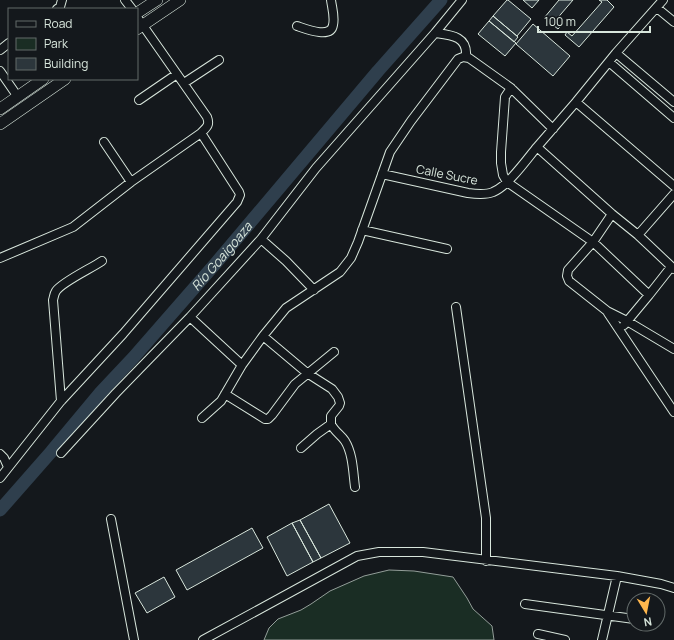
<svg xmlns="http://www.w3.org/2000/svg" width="674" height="640" font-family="Manrope,sans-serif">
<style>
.green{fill:#1a2d24;stroke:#939e99}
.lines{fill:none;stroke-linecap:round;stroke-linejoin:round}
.river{stroke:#2f3f4d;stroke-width:13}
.building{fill:#2c363c;stroke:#d8e6dc}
.minor-casing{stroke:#d8e6dc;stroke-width:10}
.major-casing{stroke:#d8e6dc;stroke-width:12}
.minor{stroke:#14181c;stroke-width:8}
.major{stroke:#14181c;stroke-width:11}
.labels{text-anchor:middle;stroke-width:3;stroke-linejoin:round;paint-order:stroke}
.street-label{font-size:12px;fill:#d8e6dc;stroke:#14181c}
.water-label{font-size:13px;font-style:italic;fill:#d8e6dc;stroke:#14181c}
</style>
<rect width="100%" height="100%" fill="#14181c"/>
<!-- green -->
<path class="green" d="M389,570L414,571L453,577L467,598L473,609L492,626L494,640H264L269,628L278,619L301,610L311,604L330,591L364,576Z"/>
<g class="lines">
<!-- river -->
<path class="river" id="s1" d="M0,510L51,452L101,392L133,358L216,263L378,71L441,0"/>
</g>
<!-- building -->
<path class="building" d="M507,0H508L531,19L517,36L493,16Z
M523,0H539L532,8Z
M559,0H573L555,21L561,26L558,29L544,18Z
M599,0H607L614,7L579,47L565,35L567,32L572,36L602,2Z
M493,16L518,37L514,42L489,21Z
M489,21L516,43L505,56L478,34Z
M533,24L570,56L553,76L516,44Z
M329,504L350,543L321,558L300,520Z
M300,520L321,558L313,562L292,523Z
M292,523L313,562L287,576L267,537Z
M252,528L263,548L187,590L176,570Z
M164,577L175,597L147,613L135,593Z"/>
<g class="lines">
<!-- minor casing -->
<g class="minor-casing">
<path id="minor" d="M125,0L132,9
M663,0L616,53L576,102L537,147L612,214L638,235L674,269
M657,8L674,22
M57,9L60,7L62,0
M297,26C306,29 331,39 333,25C335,17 332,8 331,0
M435,33C451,35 468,36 466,57
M0,50L9,43
M616,53L674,102
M609,62L674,118
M0,71L18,97
M184,83L219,60
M511,88L505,97L501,152V163L503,175L507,182L593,242L649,295
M139,100L177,74
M576,102L674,186
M104,142L131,182
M382,174L468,193C476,194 486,195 493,192C508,186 527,159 537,147
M612,214L593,242L568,270L567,276L569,281L607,311L627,321L674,349
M362,230L447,249
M638,235L674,194
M261,239L286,261L314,290
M0,258L73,227L131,182L201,133C207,127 210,125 207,117L137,17
M456,307L486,518V561
M608,313L674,412
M190,317L242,365
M624,325L649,295L671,267
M263,336L307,373L332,389L338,397L340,403L339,406L331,416V424C334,431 341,435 345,441C353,454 353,472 355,487
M225,394L265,419H268L272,415L295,384L334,352
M61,401L53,300C54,297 54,294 56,291C62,282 92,268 102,261
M202,418L221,401L242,365L263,336L286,308L340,272L351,258L358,242L390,152L411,121L458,59L463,57L469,58L511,88L553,129
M301,448L317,434L331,424
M61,453L116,393L190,317L261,239L316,168L435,33L462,0
M0,454L4,458L8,467
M0,478L61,401L123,334L237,202L240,195L239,192L201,133
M111,519L134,640
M525,604L634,619
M538,634L565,640
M203,640L357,556L379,552H423L617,576L661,584L674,588
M602,640L617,576"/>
</g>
<!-- major casing -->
<g class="major-casing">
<path id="major" d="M137,13L157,0
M137,29L180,0
M0,109L43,79
M0,124L65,79"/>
</g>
<!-- minor -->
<use href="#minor" class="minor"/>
<!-- major -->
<use href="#major" class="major"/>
</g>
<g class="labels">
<!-- street labels -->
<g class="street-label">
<text transform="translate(447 175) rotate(11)" y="4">Calle Sucre</text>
</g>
<!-- water labels -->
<g class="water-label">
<text dy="5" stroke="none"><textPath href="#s1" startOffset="337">Río Goaigoaza</textPath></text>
</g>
</g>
<!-- legend -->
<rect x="8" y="8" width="130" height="72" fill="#14181c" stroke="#626a69"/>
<rect x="16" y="21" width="20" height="6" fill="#14181c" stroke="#626a69"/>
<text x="44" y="28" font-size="12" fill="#d8e6dc">Road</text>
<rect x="16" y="38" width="20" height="12" fill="#1a2d24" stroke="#626a69"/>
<text x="44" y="48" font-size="12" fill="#d8e6dc">Park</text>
<rect x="16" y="58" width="20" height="12" fill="#2c363c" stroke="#626a69"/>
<text x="44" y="68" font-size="12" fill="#d8e6dc">Building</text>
<!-- north arrow -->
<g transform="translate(646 612) rotate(170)"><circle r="19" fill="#14181c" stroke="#626a69"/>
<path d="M0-3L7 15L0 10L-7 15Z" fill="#ffb74d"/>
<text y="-6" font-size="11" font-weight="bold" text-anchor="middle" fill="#d8e6dc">N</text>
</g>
<!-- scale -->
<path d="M538 26v6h112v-6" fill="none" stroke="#d8e6dc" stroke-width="2"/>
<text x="544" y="26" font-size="12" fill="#d8e6dc" stroke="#14181c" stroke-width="3" paint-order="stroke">100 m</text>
</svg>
